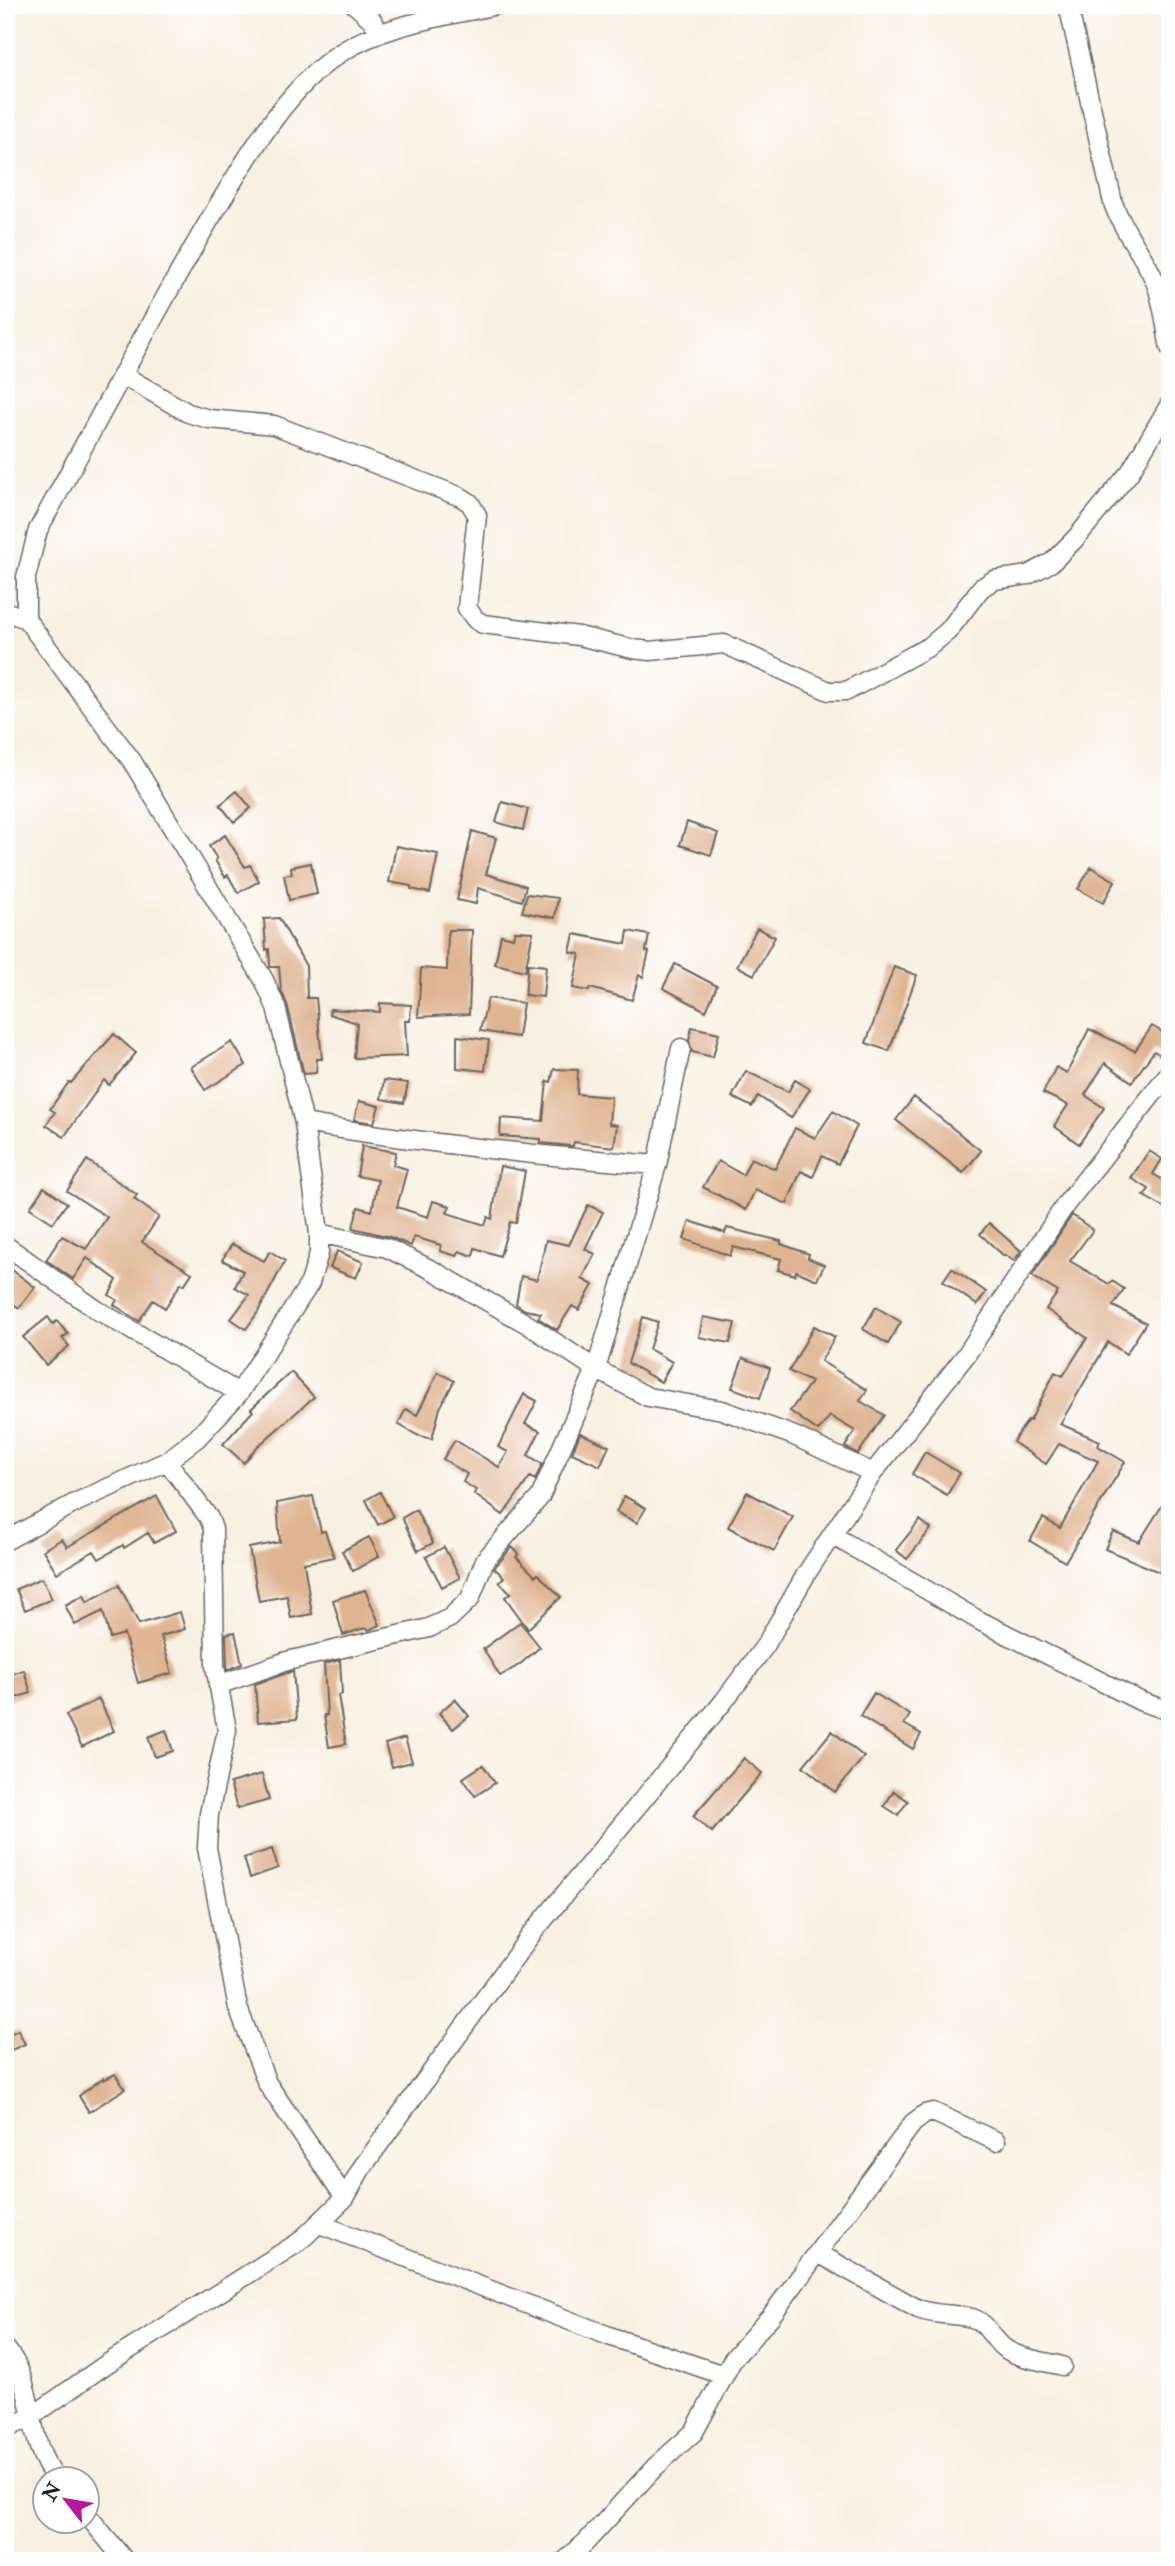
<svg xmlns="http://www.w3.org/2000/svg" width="1175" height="2566" font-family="'IM FELL Double Pica',serif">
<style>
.building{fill:#dfb491}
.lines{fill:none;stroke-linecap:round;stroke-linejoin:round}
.street-casing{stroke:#696661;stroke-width:21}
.street{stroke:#fff;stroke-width:18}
</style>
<rect width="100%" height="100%" fill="#fff"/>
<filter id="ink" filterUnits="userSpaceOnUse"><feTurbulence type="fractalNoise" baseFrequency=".0143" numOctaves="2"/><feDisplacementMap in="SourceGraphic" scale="14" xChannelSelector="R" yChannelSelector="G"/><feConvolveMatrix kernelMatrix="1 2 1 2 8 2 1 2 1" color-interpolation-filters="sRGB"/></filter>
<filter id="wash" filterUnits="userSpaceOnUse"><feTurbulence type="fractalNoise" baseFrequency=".00686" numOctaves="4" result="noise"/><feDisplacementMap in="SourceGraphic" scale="28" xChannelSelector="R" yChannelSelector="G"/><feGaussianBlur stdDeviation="1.57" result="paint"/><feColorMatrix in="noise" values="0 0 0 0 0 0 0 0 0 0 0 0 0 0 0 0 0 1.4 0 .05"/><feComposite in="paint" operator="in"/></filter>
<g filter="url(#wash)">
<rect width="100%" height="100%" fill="#f8f0e1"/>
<g id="blocks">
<!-- building -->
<path class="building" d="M237,791L251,808L234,822L220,805Z
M502,802L528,809L523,830L496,822Z
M687,822L718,833L711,855L680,845Z
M472,831L496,838L486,874L526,886L522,901L478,888L476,904L457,900Z
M225,835L245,867L250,865L259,881L238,893L228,875L225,877L215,860L217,859L209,846Z
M396,846L438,854L430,893L411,889V886L389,882Z
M311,863L317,894L289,900L284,875L292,874L291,867Z
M1091,867L1115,881L1103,903L1078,889Z
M527,894L558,898L555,918L522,912Z
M279,918L306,966L307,998H316L322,1059H317L316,1073L304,1074L287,1004L281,990L279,967H270L269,949L266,950L264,919Z
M757,928L775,937L754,975L737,966Z
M448,930H472L469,1014L418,1017L421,968L447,970Z
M515,931L533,932L525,971L495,964L501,935L513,938Z
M628,931L649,935L646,951L649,952L643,977L639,975L632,1000L590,988L589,991L573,988L580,954L570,952L574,934L626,944Z
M528,964L546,966L543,997L525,995Z
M675,964L717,986L706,1011L663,988Z
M894,967L917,975L889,1051L866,1043Z
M488,998L523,1003L518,1037L480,1031Z
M380,1003L411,1005L410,1021H405L407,1056L354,1058L357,1023L329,1014L330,1009L380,1012Z
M1152,1026L1170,1037V1061L1154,1051L1132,1082L1105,1063L1085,1095L1104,1108L1079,1144L1054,1126L1068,1105L1043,1093L1056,1067L1067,1073L1089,1029L1135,1051Z
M692,1027L719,1033L713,1057L692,1052L689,1040Z
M114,1034L136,1053L109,1085L104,1080L64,1137L46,1125L55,1112L50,1109L69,1082L71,1083Z
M457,1036L489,1040L485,1071L457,1068Z
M232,1042L246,1065L205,1090L191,1067Z
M554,1069L578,1070L577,1094L611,1097L609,1124L617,1125L614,1147L574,1142L573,1146H570L541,1143V1139L500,1136L501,1118L543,1121L547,1081L551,1082Z
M746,1071L788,1092L795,1080L810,1089L791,1118L758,1096L752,1107L732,1097Z
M384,1080L408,1083L404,1103L381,1099Z
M914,1097L981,1151L963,1173L896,1120Z
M359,1101L379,1106L374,1123L354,1120Z
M833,1111L857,1126L838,1164L822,1156L813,1177L801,1171L787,1204L755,1190L746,1210L703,1187L718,1161L743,1175L751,1158L775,1169L795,1128L815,1138Z
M362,1146L396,1152L393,1165L407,1169L397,1207L428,1217L433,1201L450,1206L447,1213L485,1225L488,1217L492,1219L500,1166L525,1171L516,1223L510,1222L500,1256L475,1248L473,1256L459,1251L457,1256L440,1251L441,1245L414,1237L411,1246L390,1237L353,1228L358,1207L372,1211L378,1180L357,1176Z
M1149,1151L1162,1159L1153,1174L1170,1184V1200L1165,1208L1144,1196L1149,1189L1131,1178Z
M87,1160L137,1195L134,1199L159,1217L142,1242L192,1273L184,1285L181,1283L165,1308L153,1300L139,1321L114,1305L117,1300L109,1295L117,1280L87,1258L73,1279L46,1260L62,1236L86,1249L107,1217L67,1191Z
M44,1187L67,1203L53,1223L30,1208Z
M588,1205L603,1212L585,1249L595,1254L582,1279L593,1285L579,1310L572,1306L557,1330L538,1318L541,1313L525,1310L516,1304L521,1276L537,1280L546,1240L569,1245Z
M1072,1215L1093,1230L1070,1261L1109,1284L1112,1281L1124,1289L1113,1306L1146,1323L1126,1354L1108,1342L1060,1424L1100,1441L1098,1446L1125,1462L1065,1562L1030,1541L1043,1518L1060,1528L1098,1461L1059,1444L1046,1464L1013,1442L1028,1420L1030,1421L1055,1372L1063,1376L1087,1338L1046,1309L1058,1292L1032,1276Z
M690,1221L725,1233L727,1228L781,1241V1244L809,1254L808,1258L824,1265L817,1280L796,1271L795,1275L778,1270L781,1259L733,1247L730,1256L684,1239Z
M989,1223L1021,1251L1014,1261L1005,1255L1004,1256L980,1234Z
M232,1244L264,1261L270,1251L285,1261L258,1312L246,1329L231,1319L249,1295L235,1287L243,1271L222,1260Z
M337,1251L363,1262L356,1278L330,1268Z
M952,1268L986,1292L977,1305L943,1281Z
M12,1270L35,1287L19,1308L5,1298V1279Z
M876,1307L901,1322L888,1344L863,1329Z
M48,1317L53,1324L57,1321L68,1334L62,1338L69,1346L46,1365L23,1337Z
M643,1317L658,1322L649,1349L672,1362L661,1382L628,1363Z
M703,1317L735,1323L730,1343L699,1337Z
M814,1326L835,1337L821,1361L867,1390L860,1401L884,1415L858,1454L845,1447L855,1431L830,1416L818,1431L790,1411L811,1382L789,1371Z
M743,1358L770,1368L760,1398L732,1388Z
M291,1372L314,1397L257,1447L244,1463L223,1444L253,1411L251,1409Z
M438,1372L454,1381L440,1408L432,1439L417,1435L398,1424L406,1409L417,1415Z
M524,1394L537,1401L525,1424L540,1431L528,1455L542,1464L535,1480L530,1477L503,1515L474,1494L476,1490L463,1482L467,1474L443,1459L455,1440L499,1467L508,1452L498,1447Z
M580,1433L609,1446L600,1466L572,1453Z
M925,1452L960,1473L947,1495L912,1474Z
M380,1492L393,1517L378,1525L366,1500Z
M747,1492L793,1517L774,1551L728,1527Z
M1170,1493V1565L1166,1575L1105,1549L1113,1531L1139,1542Z
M157,1496L176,1531L154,1543L148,1533L124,1548L123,1545L99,1559L94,1551L57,1573L43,1550L62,1539L67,1547Z
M313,1496L321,1532L325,1531L334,1557L304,1563L312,1614L291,1618L287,1596L259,1601L249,1548L280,1542L277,1503Z
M624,1496L646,1508L637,1523L616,1512Z
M416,1510L433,1543L418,1551L402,1518Z
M920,1520L931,1529L907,1559L896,1550Z
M369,1537L379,1556L353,1571L342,1551Z
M444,1547L460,1578L442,1587L426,1557Z
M512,1547L519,1554L516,1557L535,1576L538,1574L561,1597L528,1629L505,1597L511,1593L499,1582L504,1577L494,1568Z
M42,1578L52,1599L25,1610L16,1589Z
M119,1585L139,1624L180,1612L185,1629L161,1636L172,1673L138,1683L124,1634L110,1638L103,1611L75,1625L65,1605L84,1595L87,1602Z
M365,1590L380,1625L369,1630L365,1628L343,1635L333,1600Z
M520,1622L540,1647L519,1665L500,1676L483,1649Z
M235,1632L242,1664L227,1670L226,1634Z
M340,1660L342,1694L338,1695L346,1744L329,1747L324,1715H327L324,1664Z
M24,1670L31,1693L5,1701V1676Z
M293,1671L297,1719L258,1722L255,1684Z
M874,1693L910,1715L904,1724L921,1734L913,1749L860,1716Z
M99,1699L114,1731L82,1747L66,1715Z
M455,1699L469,1716L453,1729L439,1713Z
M166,1730L173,1751L155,1757L148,1737Z
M832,1731L864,1757L835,1792L803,1766Z
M405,1738L412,1762L392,1767L385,1744Z
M744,1758L762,1773L712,1832L693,1816Z
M483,1765L495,1783L475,1796L463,1778Z
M262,1774L269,1800L237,1809L230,1783Z
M894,1791L908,1801L898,1815L884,1806Z
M272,1849L278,1868L250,1878L244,1858Z
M18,2030L25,2044L5,2053V2036Z
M115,2074L125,2089L89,2112L79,2096L103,2078L104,2080Z"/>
</g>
</g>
<g filter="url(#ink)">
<use href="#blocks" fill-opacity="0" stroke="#696661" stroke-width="2"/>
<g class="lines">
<!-- street casing -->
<g class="street-casing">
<path id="street" d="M355,5L372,20L380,33
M1068,5L1113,203C1123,232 1142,252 1154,279C1164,301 1165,326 1170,348
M123,375L188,413L209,419L274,425L461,497L470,503L477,515L467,608L475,619L483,624L579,636L633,649L650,651L724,644L829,691H847L930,646L948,631L981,588L994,580L1028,575L1052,562L1077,537L1130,472L1170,404
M5,611L26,619L132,761L264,980L276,1007L304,1123L319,1233V1253L310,1283L239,1393L197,1438L167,1461L77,1502L5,1541
M26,619V577L38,530C95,426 150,321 210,219C245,162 283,91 340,53C385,24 444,17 496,5
M304,1123C421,1143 539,1156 657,1165
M319,1233L387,1248L434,1271L527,1324L596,1369L648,1397L722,1410L792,1435L873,1473
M5,1245L97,1310L239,1393
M167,1461L209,1518L213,1529L215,1666L227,1730L209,1814L207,1848L238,2008L267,2083L345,2198
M832,1535L980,1621L1142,1702L1170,1711
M218,1685L287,1661L429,1628L450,1618L470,1599L485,1560L540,1497L596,1369L657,1165L681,1048
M320,2224L609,2336L723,2375
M818,2253L918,2309C936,2316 954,2313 972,2318C987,2322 993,2340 1004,2348C1019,2359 1045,2361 1062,2366
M5,2348C38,2385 24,2441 56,2478
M5,2429L31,2417L105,2365L299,2242L345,2198L361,2169L530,1936L724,1701L765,1646L808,1571L873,1473L966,1355L1066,1204L1170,1072
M88,2516L125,2561
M565,2561L585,2543L655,2467L694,2432L733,2359L771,2316L913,2123L925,2114L933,2112L996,2141"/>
</g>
<!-- street -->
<use href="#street" class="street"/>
</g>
</g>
<!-- margin -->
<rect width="1175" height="2566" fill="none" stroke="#fff" stroke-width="28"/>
<!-- north arrow -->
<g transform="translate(66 2500) rotate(301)"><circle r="33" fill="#ffffff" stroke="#a4a4a4" stroke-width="2"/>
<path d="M0-5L12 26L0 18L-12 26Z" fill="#b5179e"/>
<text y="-10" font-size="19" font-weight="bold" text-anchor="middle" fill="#1c1c1c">N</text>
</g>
</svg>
